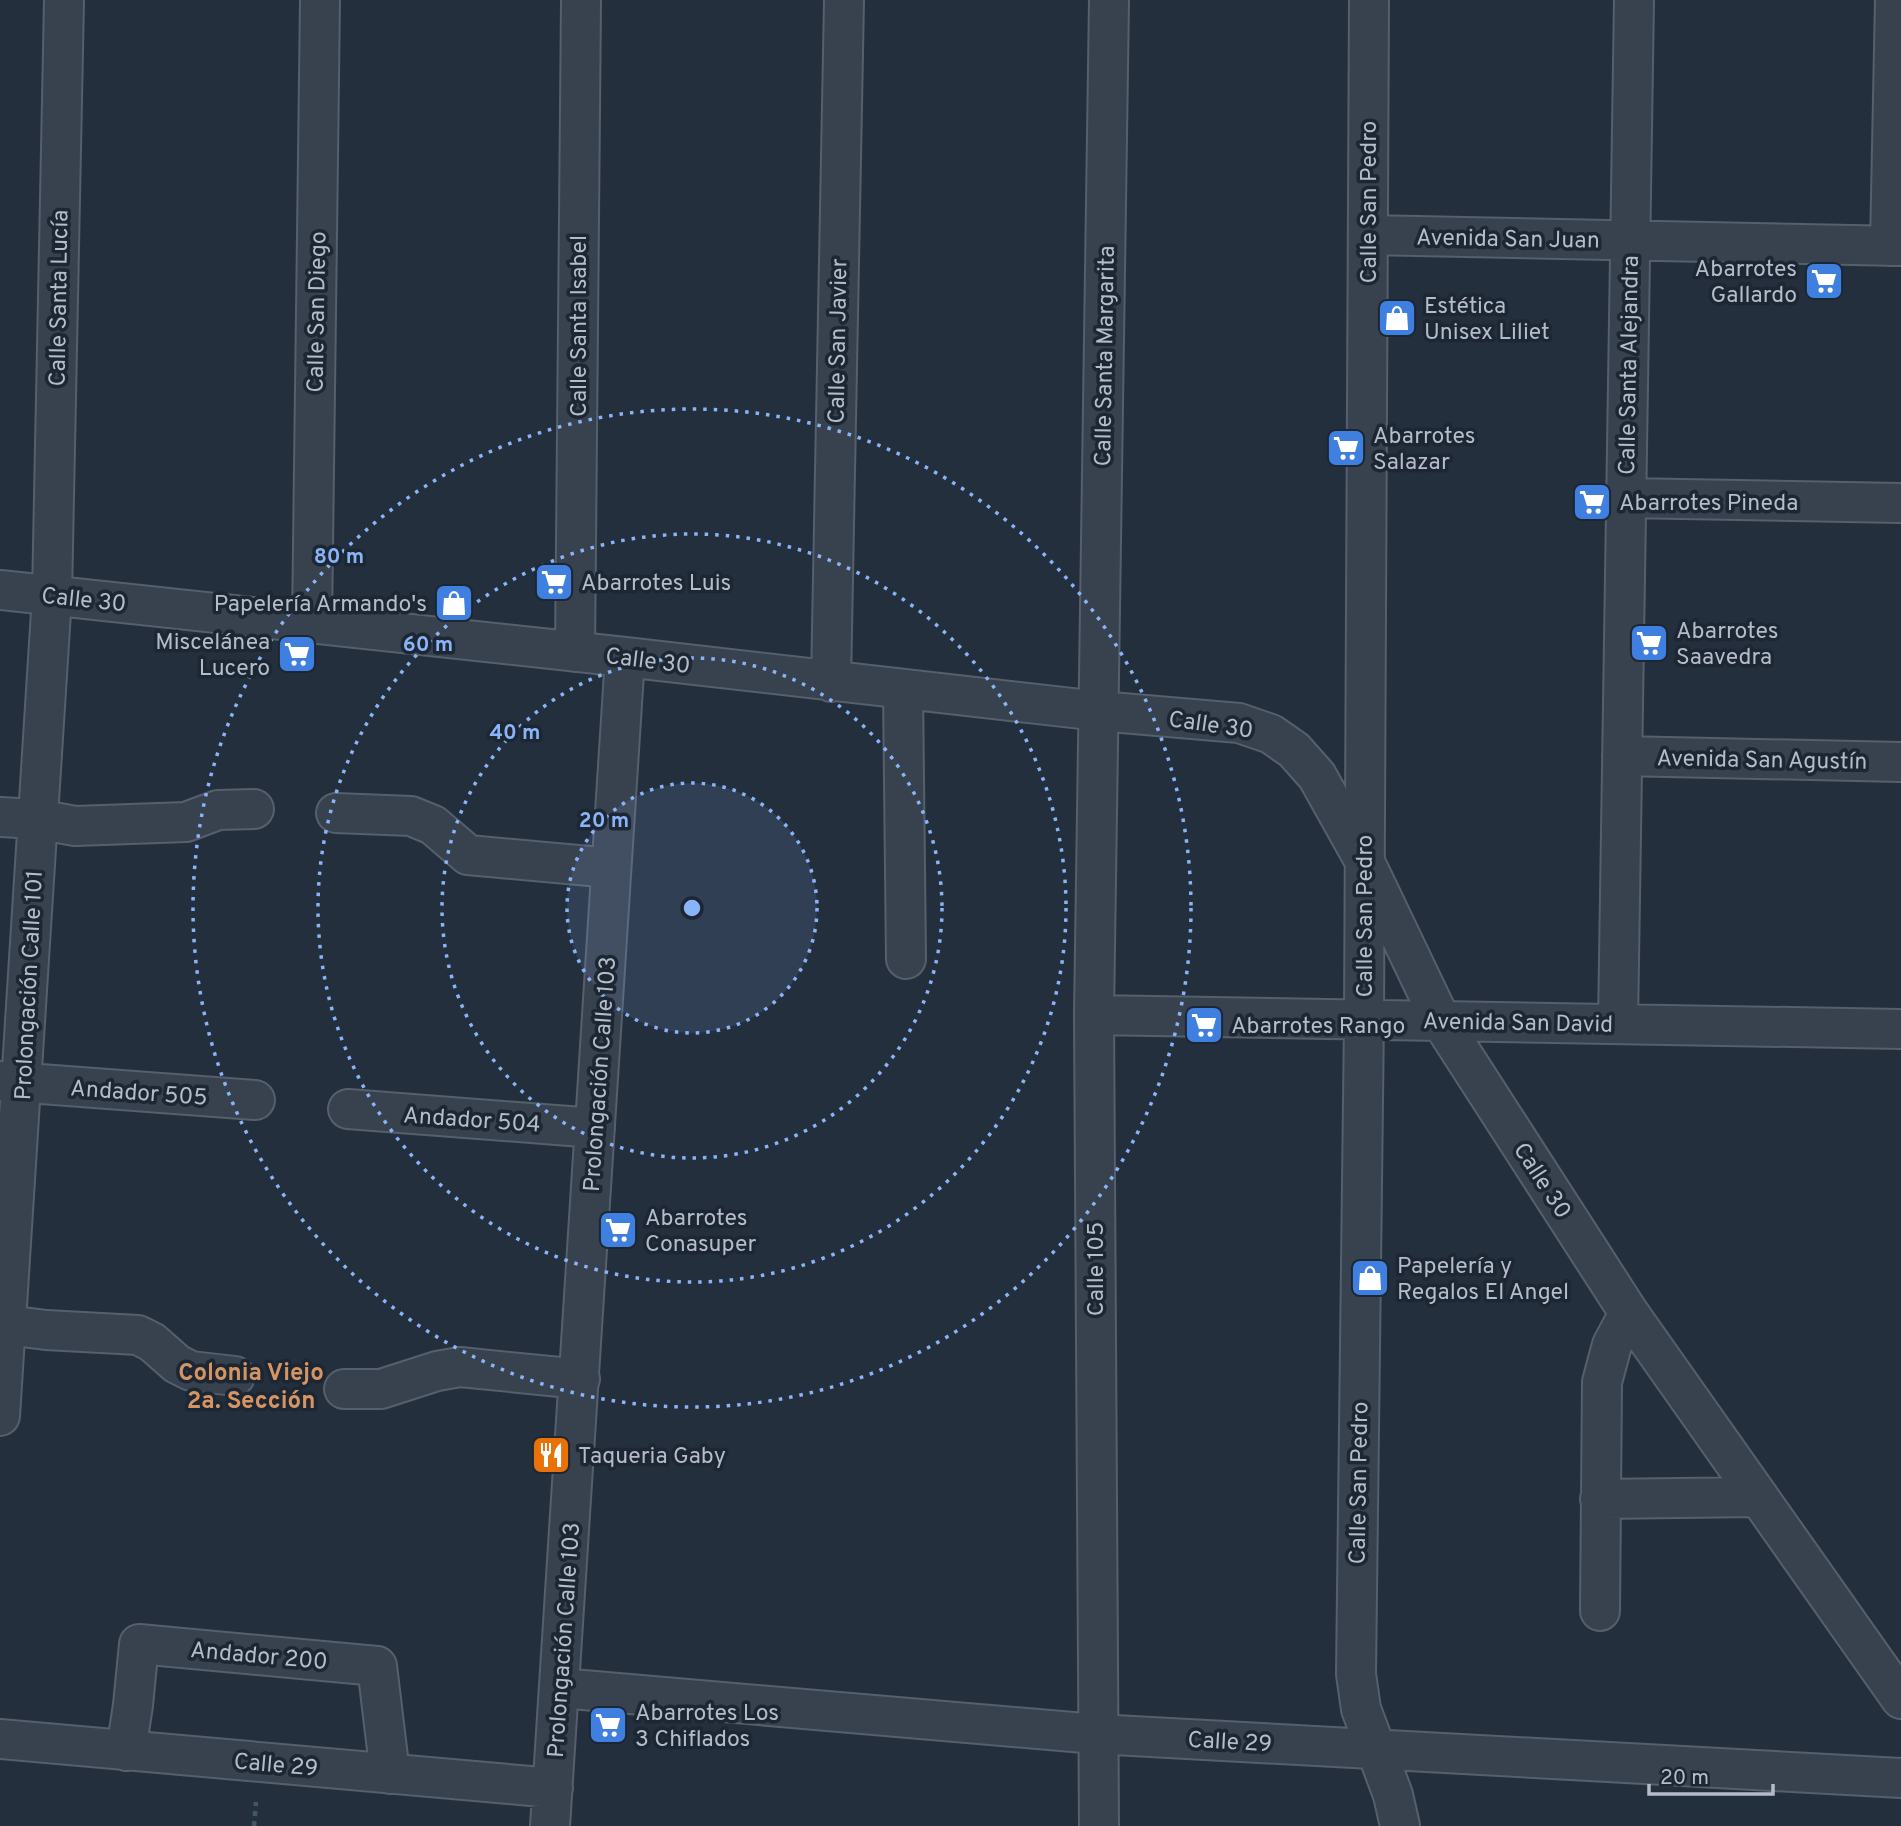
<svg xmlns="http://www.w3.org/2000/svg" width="1901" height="1826" font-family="Overpass,sans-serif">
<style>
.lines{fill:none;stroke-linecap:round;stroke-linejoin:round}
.minor-casing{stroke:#565f6c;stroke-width:42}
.path{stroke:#44595c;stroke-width:4.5;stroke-dasharray:5 5;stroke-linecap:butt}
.minor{stroke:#38414e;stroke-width:38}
.ring{fill:none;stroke:#8ab4f8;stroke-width:3.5;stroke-dasharray:3.5 7}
.labels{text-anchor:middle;stroke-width:7;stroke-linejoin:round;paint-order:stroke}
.street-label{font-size:23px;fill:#b4bcc9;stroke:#1d2633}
.poi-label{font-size:23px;fill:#b4bcc9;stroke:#1d2633;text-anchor:start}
.neighbourhood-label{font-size:24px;font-weight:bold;fill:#d59563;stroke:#1d2633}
.centre{fill:#8ab4f8;stroke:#1d2633;stroke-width:3.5}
.ring-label{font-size:21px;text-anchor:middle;font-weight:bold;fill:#8ab4f8;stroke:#1d2633;stroke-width:7;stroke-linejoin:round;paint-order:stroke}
</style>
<rect width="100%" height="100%" fill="#242f3e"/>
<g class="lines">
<!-- minor casing -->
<g class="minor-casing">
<path id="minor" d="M1369,0L1364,1019L1356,1674L1361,1709L1393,1795L1400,1826
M1368,235L1901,246
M1890,246L1895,0
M1626,498L1901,503
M0,590L625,657L1099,711L1239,723L1271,734L1294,750L1317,776L1364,860L1441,1021L1629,1313L1901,1699
M312,624L320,0
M575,652L581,0
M831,682L844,0
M903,690L906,959
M1622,756L1901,762
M336,813L411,816L433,825L468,855L611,868
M0,817L37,819L75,826L186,822L218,810L254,809
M1094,1015L1901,1029
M1618,1024L1634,0
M0,1081L255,1100
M348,1109L595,1128
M0,1324L46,1330L138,1335L152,1342L177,1364L191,1371L235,1376
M344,1389H381L437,1371L460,1367L580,1379
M0,1416L52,596L64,0
M1600,1499L1759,1497
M1600,1611L1602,1382L1612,1345L1629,1313
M560,1688L1096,1734L1901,1778
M0,1739L553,1788
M126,1751L133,1705L139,1644L377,1666L390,1774
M550,1826L625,657
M1099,1826L1094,1015L1109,0"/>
</g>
<!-- path -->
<path class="path" d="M254,1826L256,1802"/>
<!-- minor -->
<use href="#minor" class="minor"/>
</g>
<!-- distance rings -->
<circle cx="692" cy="908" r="125" fill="#8ab4f8" fill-opacity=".12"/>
<g class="ring">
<circle cx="692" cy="908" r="125"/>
<circle cx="692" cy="908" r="250"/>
<circle cx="692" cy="908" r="374"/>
<circle cx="692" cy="908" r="499"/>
</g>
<!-- icons -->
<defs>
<g id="supermarket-square" transform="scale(2.0125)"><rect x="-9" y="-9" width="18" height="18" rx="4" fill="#3f7fe0" stroke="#1d2633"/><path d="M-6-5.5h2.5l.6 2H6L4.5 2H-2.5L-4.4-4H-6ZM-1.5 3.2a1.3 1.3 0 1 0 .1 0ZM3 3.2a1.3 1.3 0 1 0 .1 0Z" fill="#fff"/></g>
<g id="shop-square" transform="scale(2.0125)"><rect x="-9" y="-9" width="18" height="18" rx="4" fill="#3f7fe0" stroke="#1d2633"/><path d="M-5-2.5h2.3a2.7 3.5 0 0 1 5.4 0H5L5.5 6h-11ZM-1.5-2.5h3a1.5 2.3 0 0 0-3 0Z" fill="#fff"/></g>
<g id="restaurant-square" transform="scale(2.0125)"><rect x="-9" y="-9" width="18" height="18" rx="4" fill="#e8710a" stroke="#1d2633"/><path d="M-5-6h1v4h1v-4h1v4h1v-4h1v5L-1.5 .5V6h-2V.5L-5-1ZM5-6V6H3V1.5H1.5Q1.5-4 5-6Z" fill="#fff"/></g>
</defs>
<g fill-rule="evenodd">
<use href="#supermarket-square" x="1824" y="281"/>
<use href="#shop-square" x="1397" y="318"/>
<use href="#supermarket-square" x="1346" y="448"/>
<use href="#supermarket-square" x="1592" y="502"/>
<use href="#supermarket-square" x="554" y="582"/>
<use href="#shop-square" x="454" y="603"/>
<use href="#supermarket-square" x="1649" y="643"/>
<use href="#supermarket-square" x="297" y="654"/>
<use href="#supermarket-square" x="1204" y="1025"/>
<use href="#supermarket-square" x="618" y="1230"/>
<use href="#shop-square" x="1370" y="1278"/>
<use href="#restaurant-square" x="551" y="1455"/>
<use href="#supermarket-square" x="608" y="1725"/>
</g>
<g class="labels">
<!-- street labels -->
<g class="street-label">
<text transform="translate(1368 202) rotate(-90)" y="8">Calle San Pedro</text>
<text transform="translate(1508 238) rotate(1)" y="8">Avenida San Juan</text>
<text transform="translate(58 298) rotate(-89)" y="8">Calle Santa Lucía</text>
<text transform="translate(316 312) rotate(-89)" y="8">Calle San Diego</text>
<text transform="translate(578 326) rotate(-90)" y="8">Calle Santa Isabel</text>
<text transform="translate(837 341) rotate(-89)" y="8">Calle San Javier</text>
<text transform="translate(1104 356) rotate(-89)" y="8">Calle Santa Margarita</text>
<text transform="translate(1628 365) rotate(-89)" y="8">Calle Santa Alejandra</text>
<text transform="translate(84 599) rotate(6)" y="8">Calle 30</text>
<text transform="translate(648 660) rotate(7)" y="8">Calle 30</text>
<text transform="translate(1211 724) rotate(8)" y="8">Calle 30</text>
<text transform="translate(1762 759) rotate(1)" y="8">Avenida San Agustín</text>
<text transform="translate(1364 916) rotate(-90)" y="8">Calle San Pedro</text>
<text transform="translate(28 985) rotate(-87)" y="8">Prolongación Calle 101</text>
<text transform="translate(1518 1022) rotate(1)" y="8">Avenida San David</text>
<text transform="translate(599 1074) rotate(-86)" y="8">Prolongación Calle 103</text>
<text transform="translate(139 1092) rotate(4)" y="8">Andador 505</text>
<text transform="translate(472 1119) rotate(4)" y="8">Andador 504</text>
<text transform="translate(1543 1180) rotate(57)" y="8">Calle 30</text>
<text transform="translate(1095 1269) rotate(-90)" y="8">Calle 105</text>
<text transform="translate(1358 1483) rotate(-89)" y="8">Calle San Pedro</text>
<text transform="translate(563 1640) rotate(-86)" y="8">Prolongación Calle 103</text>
<text transform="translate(259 1655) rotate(5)" y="8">Andador 200</text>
<text transform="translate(1230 1741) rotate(3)" y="8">Calle 29</text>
<text transform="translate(276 1764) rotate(5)" y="8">Calle 29</text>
</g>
<!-- poi labels -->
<g class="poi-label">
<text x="1797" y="276" text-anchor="end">Abarrotes<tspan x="1797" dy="26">Gallardo</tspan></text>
<text x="1424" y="313">Estética<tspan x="1424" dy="26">Unisex Liliet</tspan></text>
<text x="1373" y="443">Abarrotes<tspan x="1373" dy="26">Salazar</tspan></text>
<text x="1619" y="510">Abarrotes Pineda</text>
<text x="581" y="590">Abarrotes Luis</text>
<text x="427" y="611" text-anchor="end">Papelería Armando's</text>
<text x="1676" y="638">Abarrotes<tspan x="1676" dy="26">Saavedra</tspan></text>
<text x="270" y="649" text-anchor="end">Miscelánea<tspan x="270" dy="26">Lucero</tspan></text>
<text x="1231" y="1033">Abarrotes Rango</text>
<text x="645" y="1225">Abarrotes<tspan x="645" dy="26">Conasuper</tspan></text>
<text x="1397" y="1273">Papelería y<tspan x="1397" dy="26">Regalos El Angel</tspan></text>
<text x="578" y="1463">Taqueria Gaby</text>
<text x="635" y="1720">Abarrotes Los<tspan x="635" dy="26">3 Chiflados</tspan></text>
</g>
<!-- neighbourhood labels -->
<g class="neighbourhood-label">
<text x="251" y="1380">Colonia Viejo<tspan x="251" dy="28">2a. Sección</tspan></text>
</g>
</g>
<circle cx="692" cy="908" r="10" class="centre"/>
<g class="ring-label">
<text x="339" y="563">80 m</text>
<text x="428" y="651">60 m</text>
<text x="515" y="739">40 m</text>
<text x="604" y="827">20 m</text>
</g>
<!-- scale -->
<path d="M1649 1784v10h124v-10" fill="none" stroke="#b4bcc9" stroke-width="3.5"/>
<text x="1660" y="1784" font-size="21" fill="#b4bcc9" stroke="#1d2633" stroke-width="5" paint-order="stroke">20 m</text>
</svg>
